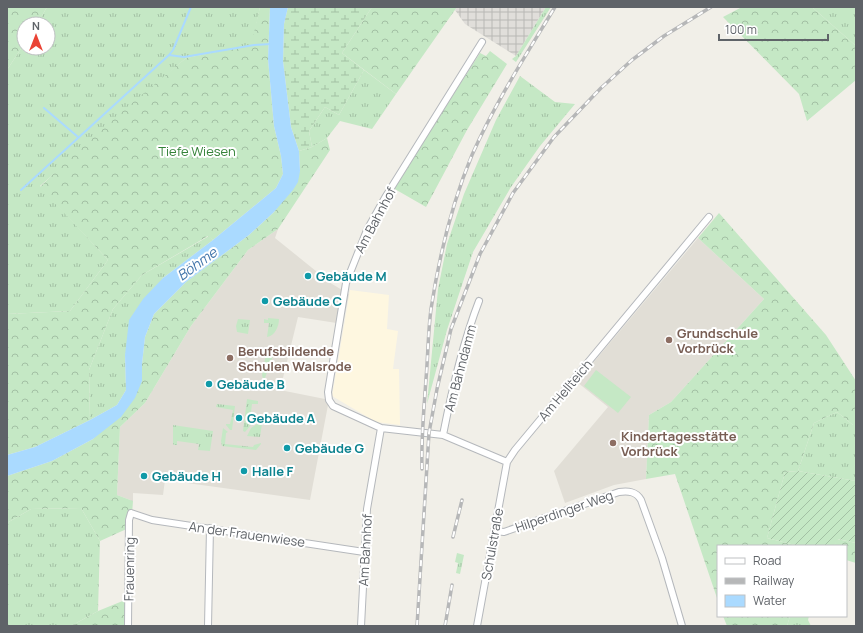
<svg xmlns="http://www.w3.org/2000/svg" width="863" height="633" font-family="Manrope,sans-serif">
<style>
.commercial{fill:#fef7e0}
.industrial{fill:url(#industrial-grid)}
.education{fill:#e1ded6}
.grass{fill:url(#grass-tufts)}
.forest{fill:url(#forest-crowns)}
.wetland{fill:url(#wetland-marsh)}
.park{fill:#c5e8c5}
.garden{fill:url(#garden-furrows)}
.water{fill:#aadaff}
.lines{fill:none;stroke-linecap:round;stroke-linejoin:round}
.stream{stroke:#aadaff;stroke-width:2}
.street-casing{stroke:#b5b8bc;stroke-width:8}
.street{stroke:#fff;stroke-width:6}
.rail-casing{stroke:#b6b7b8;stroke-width:3.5}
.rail{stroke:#fff;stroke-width:2;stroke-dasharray:6;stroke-linecap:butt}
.culture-dot{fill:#0f9aa8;stroke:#fff;stroke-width:1.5}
.education-dot{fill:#8d6e63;stroke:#fff;stroke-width:1.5}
.labels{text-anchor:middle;stroke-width:4;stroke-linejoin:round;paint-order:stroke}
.park-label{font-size:13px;fill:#348238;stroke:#fff}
.street-label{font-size:13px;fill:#5f6368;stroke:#fff}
.culture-label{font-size:13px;font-weight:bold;fill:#0d838f;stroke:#fff;text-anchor:start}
.education-label{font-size:13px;font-weight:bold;fill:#785e54;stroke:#fff;text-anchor:start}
.water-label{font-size:14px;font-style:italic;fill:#4174aa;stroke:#fff}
</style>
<defs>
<pattern id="industrial-grid" width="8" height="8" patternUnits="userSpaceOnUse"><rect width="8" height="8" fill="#e0deda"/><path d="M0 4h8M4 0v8" fill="none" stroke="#b9b8b5"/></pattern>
<pattern id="grass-tufts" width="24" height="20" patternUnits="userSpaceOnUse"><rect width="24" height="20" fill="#c5e8c5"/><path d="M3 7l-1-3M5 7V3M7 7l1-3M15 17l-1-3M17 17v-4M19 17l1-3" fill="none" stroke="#a3c0a4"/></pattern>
<pattern id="forest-crowns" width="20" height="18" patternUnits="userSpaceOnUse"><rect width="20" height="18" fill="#c5e8c5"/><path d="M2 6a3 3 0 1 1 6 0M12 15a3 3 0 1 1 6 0" fill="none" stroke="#a3c0a4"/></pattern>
<pattern id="wetland-marsh" width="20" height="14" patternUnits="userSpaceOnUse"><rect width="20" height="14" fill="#c5e8c5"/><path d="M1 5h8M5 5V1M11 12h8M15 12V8" fill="none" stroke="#a3c0a4"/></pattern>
<pattern id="garden-furrows" width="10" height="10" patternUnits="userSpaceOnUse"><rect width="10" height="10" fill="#c5e8c5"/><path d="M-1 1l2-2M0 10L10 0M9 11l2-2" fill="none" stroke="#a3c0a4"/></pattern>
</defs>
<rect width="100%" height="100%" fill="#f1efe8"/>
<!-- commercial -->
<path class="commercial" d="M350,290L389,295L387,329L398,331L393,369H399L400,425L376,422L332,396Z"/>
<!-- industrial -->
<path class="industrial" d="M457,7H546L516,56L465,24L455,10Z"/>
<!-- education -->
<path class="education" d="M278,229L275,238L332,284L349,294L343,324L298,317L280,390L325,399L331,404L328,405L310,500L165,480L163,495L133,493V501L117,495L120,427L145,403L191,326L248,250Z
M698,238L764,299L671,402L649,415L646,479L614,485L565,503L554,471L608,407L577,382Z"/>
<!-- grass -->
<path class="grass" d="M47,7H260L252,45L186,58L40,186L108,260L70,311L7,314V70L24,44V48H48V24H37Z
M546,7H551L516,62L512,59L516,56Z
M812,7H856V46Z
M364,70L396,94L372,129L340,121L327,138L312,147L309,131L325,107L339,115Z
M520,76L555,102L575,104L540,146L511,187L473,252L447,330L427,404L438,289L447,244L464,194L496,120Z
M209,236L213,240L163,278L125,355L126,390L117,405L90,420L89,370L113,309L142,275Z
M268,318L279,319C279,326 275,336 267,337L269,323H264V319L268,320Z
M238,319L250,320L248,334L237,332L236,326Z
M271,347H276L265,378L267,382H264L262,375L265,359L266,357L269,356Z
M247,399L258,401V404H252L250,420H255L245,432L243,431Z
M217,404L235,406L232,430H230L226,425V424H230L233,410L216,407Z
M837,412L853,425H856V481L798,471L814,423Z
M257,424H262L260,437L247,436L251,428Z
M173,425L213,431L210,451L198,450L199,444L177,441V445H174L173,444Z
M223,428L228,432L226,433L225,444L253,447L254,445L261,443V444L256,450L222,446L221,441Z
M81,508L100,541L98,611L71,626H7V523L31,509Z
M457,553L464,555L460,574L456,573L458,563L455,562Z
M790,616H809L808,620L811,626H787Z"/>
<!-- forest -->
<path class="forest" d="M7,7H47L37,24H24V44L7,70Z
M260,7H270L268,59L274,126L281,156L283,174L276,188L213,240L208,236L142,275L113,309L89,370L90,420L35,447L7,455V314L70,311L108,260L40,187L89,139L186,58L251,45Z
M372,7H457L396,94L342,53Z
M742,7H812L856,46V80L807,121L799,94L723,17Z
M490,51L507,64L467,130L426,207L393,188L480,53L486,56Z
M327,138L330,150L278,229L248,250L191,326L145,403L120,427L117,495L133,501L131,527L100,541L81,508L31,509L7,523V476L52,461L93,439L142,381V364L145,337L154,314L186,282L249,235L274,212L300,171L299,151L312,147Z
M719,213L826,335L856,381V425H853L837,412L814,423L798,471L785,472L767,538L799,546H718V601L675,474L646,479L649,415L671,402L764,299L698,238Z
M837,539L856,543V563L846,560V546H834Z
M130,598L129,626H71L98,611Z
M723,616H790L787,626H727Z"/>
<!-- wetland -->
<path class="wetland" d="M288,7H372L342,53L364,70L339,115L325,107L309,131L312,147L299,151L291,127L283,61L284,24Z"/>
<!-- park -->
<path class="park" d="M596,370L631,397L618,413L584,386Z"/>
<!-- garden -->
<path class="garden" d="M798,471L856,481V543L838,539L834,546H799L767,538L785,472Z"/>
<!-- water -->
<path class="water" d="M270,7H288L284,24L283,61L291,127L299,151L300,171L298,182L293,190L274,212L249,235L186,282L154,314L145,337L142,364V381L135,398L121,417L93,439L52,461L7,476V455L35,447L90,420L117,405L126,390L125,355L129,320L143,299L163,278L213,240L276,188L283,174L281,156L274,126L268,59Z"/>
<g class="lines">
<!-- stream -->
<path class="stream" d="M169,55L184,57L254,45L271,44
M44,108L78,137
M21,190L169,55L173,50L191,7"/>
<!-- street casing -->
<g class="street-casing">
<path id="street" d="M482,42L386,196L367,230L346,283L328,392L329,400L333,406L381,428L443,435L507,462
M443,435C452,389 462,345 479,301
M495,531L504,532L619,492C628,491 636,491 641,500L662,558L682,626
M128,626L129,520L131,513L152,520L364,552
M208,626L210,528
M361,626L367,509L381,428
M477,626L507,462L515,450L709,217"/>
</g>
<!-- street -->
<use href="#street" class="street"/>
<!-- rail casing -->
<g class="rail-casing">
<path id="rail" d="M422,469C421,439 424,409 426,379C428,356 428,332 431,309C439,257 452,203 472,155C495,103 526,55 555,7
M453,537L462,500
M417,626L429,433L437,389L451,329L480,254L513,193L554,137L601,88L632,60L664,36L711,7
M445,626L452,585"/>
</g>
<!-- rail -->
<use href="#rail" class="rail"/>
</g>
<!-- markers -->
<g class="culture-dot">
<circle cx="308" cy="276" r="4"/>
<circle cx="265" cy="301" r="4"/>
<circle cx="209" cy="384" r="4"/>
<circle cx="239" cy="418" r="4"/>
<circle cx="287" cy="448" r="4"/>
<circle cx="244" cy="471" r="4"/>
<circle cx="144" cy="476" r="4"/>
</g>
<g class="education-dot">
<circle cx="669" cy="340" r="4"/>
<circle cx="230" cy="358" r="4"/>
<circle cx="613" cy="443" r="4"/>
</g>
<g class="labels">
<!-- park labels -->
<g class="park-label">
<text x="197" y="156">Tiefe Wiesen</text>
</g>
<!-- street labels -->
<g class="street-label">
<text transform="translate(375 220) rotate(-62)" y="5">Am Bahnhof</text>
<text transform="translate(460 368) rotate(-75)" y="5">Am Bahndamm</text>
<text transform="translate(565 390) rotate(-50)" y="5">Am Hellteich</text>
<text transform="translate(564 511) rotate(-19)" y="5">Hilperdinger Weg</text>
<text transform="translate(247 534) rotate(8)" y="5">An der Frauenwiese</text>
<text transform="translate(492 544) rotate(-80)" y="5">Schulstraße</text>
<text transform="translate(365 550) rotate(-87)" y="5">Am Bahnhof</text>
<text transform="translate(129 569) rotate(-89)" y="5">Frauenring</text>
</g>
<!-- culture labels -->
<g class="culture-label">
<text x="316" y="281">Gebäude M</text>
<text x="273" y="306">Gebäude C</text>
<text x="217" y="389">Gebäude B</text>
<text x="247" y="423">Gebäude A</text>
<text x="295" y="453">Gebäude G</text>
<text x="252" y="476">Halle F</text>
<text x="152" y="481">Gebäude H</text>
</g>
<!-- education labels -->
<g class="education-label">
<text x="677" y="338">Grundschule<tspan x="677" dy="15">Vorbrück</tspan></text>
<text x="238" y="356">Berufsbildende<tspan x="238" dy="15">Schulen Walsrode</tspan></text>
<text x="621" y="441">Kindertagesstätte<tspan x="621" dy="15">Vorbrück</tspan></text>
</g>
<!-- water labels -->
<g class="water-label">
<text transform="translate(197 264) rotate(-36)" y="5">Böhme</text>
</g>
</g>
<!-- border -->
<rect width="863" height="633" fill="none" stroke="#5f6368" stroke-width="16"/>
<!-- legend -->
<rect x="717" y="545" width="130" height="72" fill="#ffffff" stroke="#bfc1c3"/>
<rect x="725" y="558" width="20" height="6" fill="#ffffff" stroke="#bfc1c3"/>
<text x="753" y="565" font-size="12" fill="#5f6368">Road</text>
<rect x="725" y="578" width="20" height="6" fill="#b6b7b8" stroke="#bfc1c3"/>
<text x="753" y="585" font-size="12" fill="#5f6368">Railway</text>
<rect x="725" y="595" width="20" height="12" fill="#aadaff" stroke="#bfc1c3"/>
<text x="753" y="605" font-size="12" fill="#5f6368">Water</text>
<!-- north arrow -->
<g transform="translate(36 36)"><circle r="19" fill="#ffffff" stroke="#bfc1c3"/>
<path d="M0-3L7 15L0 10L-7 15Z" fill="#ea4335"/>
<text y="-6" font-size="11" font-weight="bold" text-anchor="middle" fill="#5f6368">N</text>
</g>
<!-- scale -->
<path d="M719 34v6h109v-6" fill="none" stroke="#5f6368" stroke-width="2"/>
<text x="725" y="34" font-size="12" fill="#5f6368" stroke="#ffffff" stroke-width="3" paint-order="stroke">100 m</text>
</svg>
